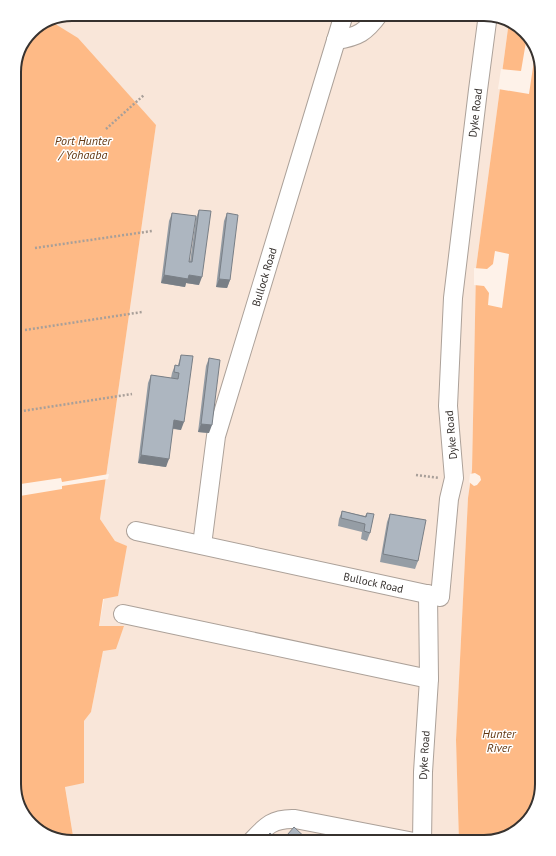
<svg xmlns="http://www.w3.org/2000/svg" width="556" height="856" font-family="'PT Sans',sans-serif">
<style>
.built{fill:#f9e6d9}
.water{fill:#feba86}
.pier{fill:#fef2e9}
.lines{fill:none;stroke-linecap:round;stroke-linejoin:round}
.minor-casing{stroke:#aca199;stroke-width:20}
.path{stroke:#a89f99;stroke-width:2.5;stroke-dasharray:2 2;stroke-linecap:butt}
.minor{stroke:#fff;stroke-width:18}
.wall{fill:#959da5}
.shaded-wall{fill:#797f86}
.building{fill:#adb6c0;stroke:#797f86}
.labels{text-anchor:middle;stroke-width:3;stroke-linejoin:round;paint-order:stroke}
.street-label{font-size:11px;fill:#37322f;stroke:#fff}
.water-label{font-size:12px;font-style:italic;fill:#633812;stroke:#fff}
.rim{fill:none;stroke:#37322f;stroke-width:2}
</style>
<rect width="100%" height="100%" fill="#fef2e9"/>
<!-- built -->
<path class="built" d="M72,14H488L509,21L476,268L472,470L468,498L456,740L459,842H74L65,786L84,783V721L91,712L103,651L124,627L99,626L115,541L100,519L156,125L52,22Z"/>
<!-- water -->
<path class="water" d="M509,21L516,24L536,46L542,72V787L532,816L510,836L484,842H459L456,740L468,498L472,470L476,268Z
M52,22L78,38L156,125L100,519L115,541L127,546L118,596L103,599L99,626H124L116,649L103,651L91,712L84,721V783L65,787L74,842H69L40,832L20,810L14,784V68L34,29Z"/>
<!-- pier -->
<path class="pier" d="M527,36L536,47L529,94L498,89L501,69L521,71Z
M495,251L509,254L502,308L488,305L489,293L484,286L474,285V268L487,269L493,264Z
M475,473L480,476L481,480L477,485L474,486L469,482L470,474Z
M109,474L108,479L62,486V489L14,497V485L61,478L62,482Z"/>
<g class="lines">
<!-- minor casing -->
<g class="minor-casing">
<g id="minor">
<path d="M336,40C358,37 366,32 379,14"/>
<path id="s1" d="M136,531L440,597L449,499L454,478L448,406L453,298L478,90L488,14"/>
<path id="s2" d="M202,545L216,436L344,14"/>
<path d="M123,614L429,679"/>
<path d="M251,842C265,827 272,818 295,819L414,842"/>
<path id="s3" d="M422,842L423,772L429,679L428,594"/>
</g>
</g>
<!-- path -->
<path class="path" d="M106,129L144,95
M35,248L152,231
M25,330L142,312
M16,412L132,394
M416,475L439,478"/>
<!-- minor -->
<use href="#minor" class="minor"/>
</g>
<!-- wall -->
<path class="wall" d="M199,210V285L186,283L185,287L161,283L169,221L172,213L190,262L196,218Z
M227,213L230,280L227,288L216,287L224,221Z
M181,355V430L173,429L166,467L138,463L148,383L151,375L171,378L172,373L175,365H178Z
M209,358V433L198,432L206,366Z
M342,511L365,516L367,513L370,533L367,541L361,539L362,532L338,526L339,519Z
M390,514L418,561L415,569L380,562L387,522Z"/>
<!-- shaded-wall -->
<path class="shaded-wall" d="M164,275H189L202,277L199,285L186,283L185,287L161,283Z
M219,279L230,280L227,288L216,287Z
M174,420L184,422L181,430L171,428Z
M201,424L212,425L209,433L198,432Z
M141,455L169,459L166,467L138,463Z"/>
<!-- building -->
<path class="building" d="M199,210L211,211L202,277L189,275L188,279L164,275L172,213L196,216L189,262H192Z
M227,213L238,215L230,280L219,279Z
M181,355L193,356L184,422L174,420L169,459L141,455L151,375L178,379L179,373L174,372L175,365L179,366Z
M209,358L220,360L212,425L201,424Z
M342,511L366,517L367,513L374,514L370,533L364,531L365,524L341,518Z
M390,514L426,520L418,561L383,554Z
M294,827L310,842H281Z
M270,833L280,842H262Z"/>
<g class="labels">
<!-- street labels -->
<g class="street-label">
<text dy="4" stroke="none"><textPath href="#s1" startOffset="798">Dyke Road</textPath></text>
<text dy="4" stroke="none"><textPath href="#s2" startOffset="276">Bullock Road</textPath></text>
<text transform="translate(451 435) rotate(-95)" y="4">Dyke Road</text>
<text dy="4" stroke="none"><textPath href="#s1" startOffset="243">Bullock Road</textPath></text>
<text dy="4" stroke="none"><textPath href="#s3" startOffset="87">Dyke Road</textPath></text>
</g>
<!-- water labels -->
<g class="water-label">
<text x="83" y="145">Port Hunter<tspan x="83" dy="14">/ Yohaaba</tspan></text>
<text x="499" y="738">Hunter<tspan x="499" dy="14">River</tspan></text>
</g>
</g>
<!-- crop -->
<path d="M0 0H556V856H0ZM72 21H484A51 51 0 0 1 535 72V784A51 51 0 0 1 484 835H72A51 51 0 0 1 21 784V72A51 51 0 0 1 72 21Z" fill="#fff" fill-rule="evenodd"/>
<path class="rim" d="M72 21H484A51 51 0 0 1 535 72V784A51 51 0 0 1 484 835H72A51 51 0 0 1 21 784V72A51 51 0 0 1 72 21Z"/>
</svg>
